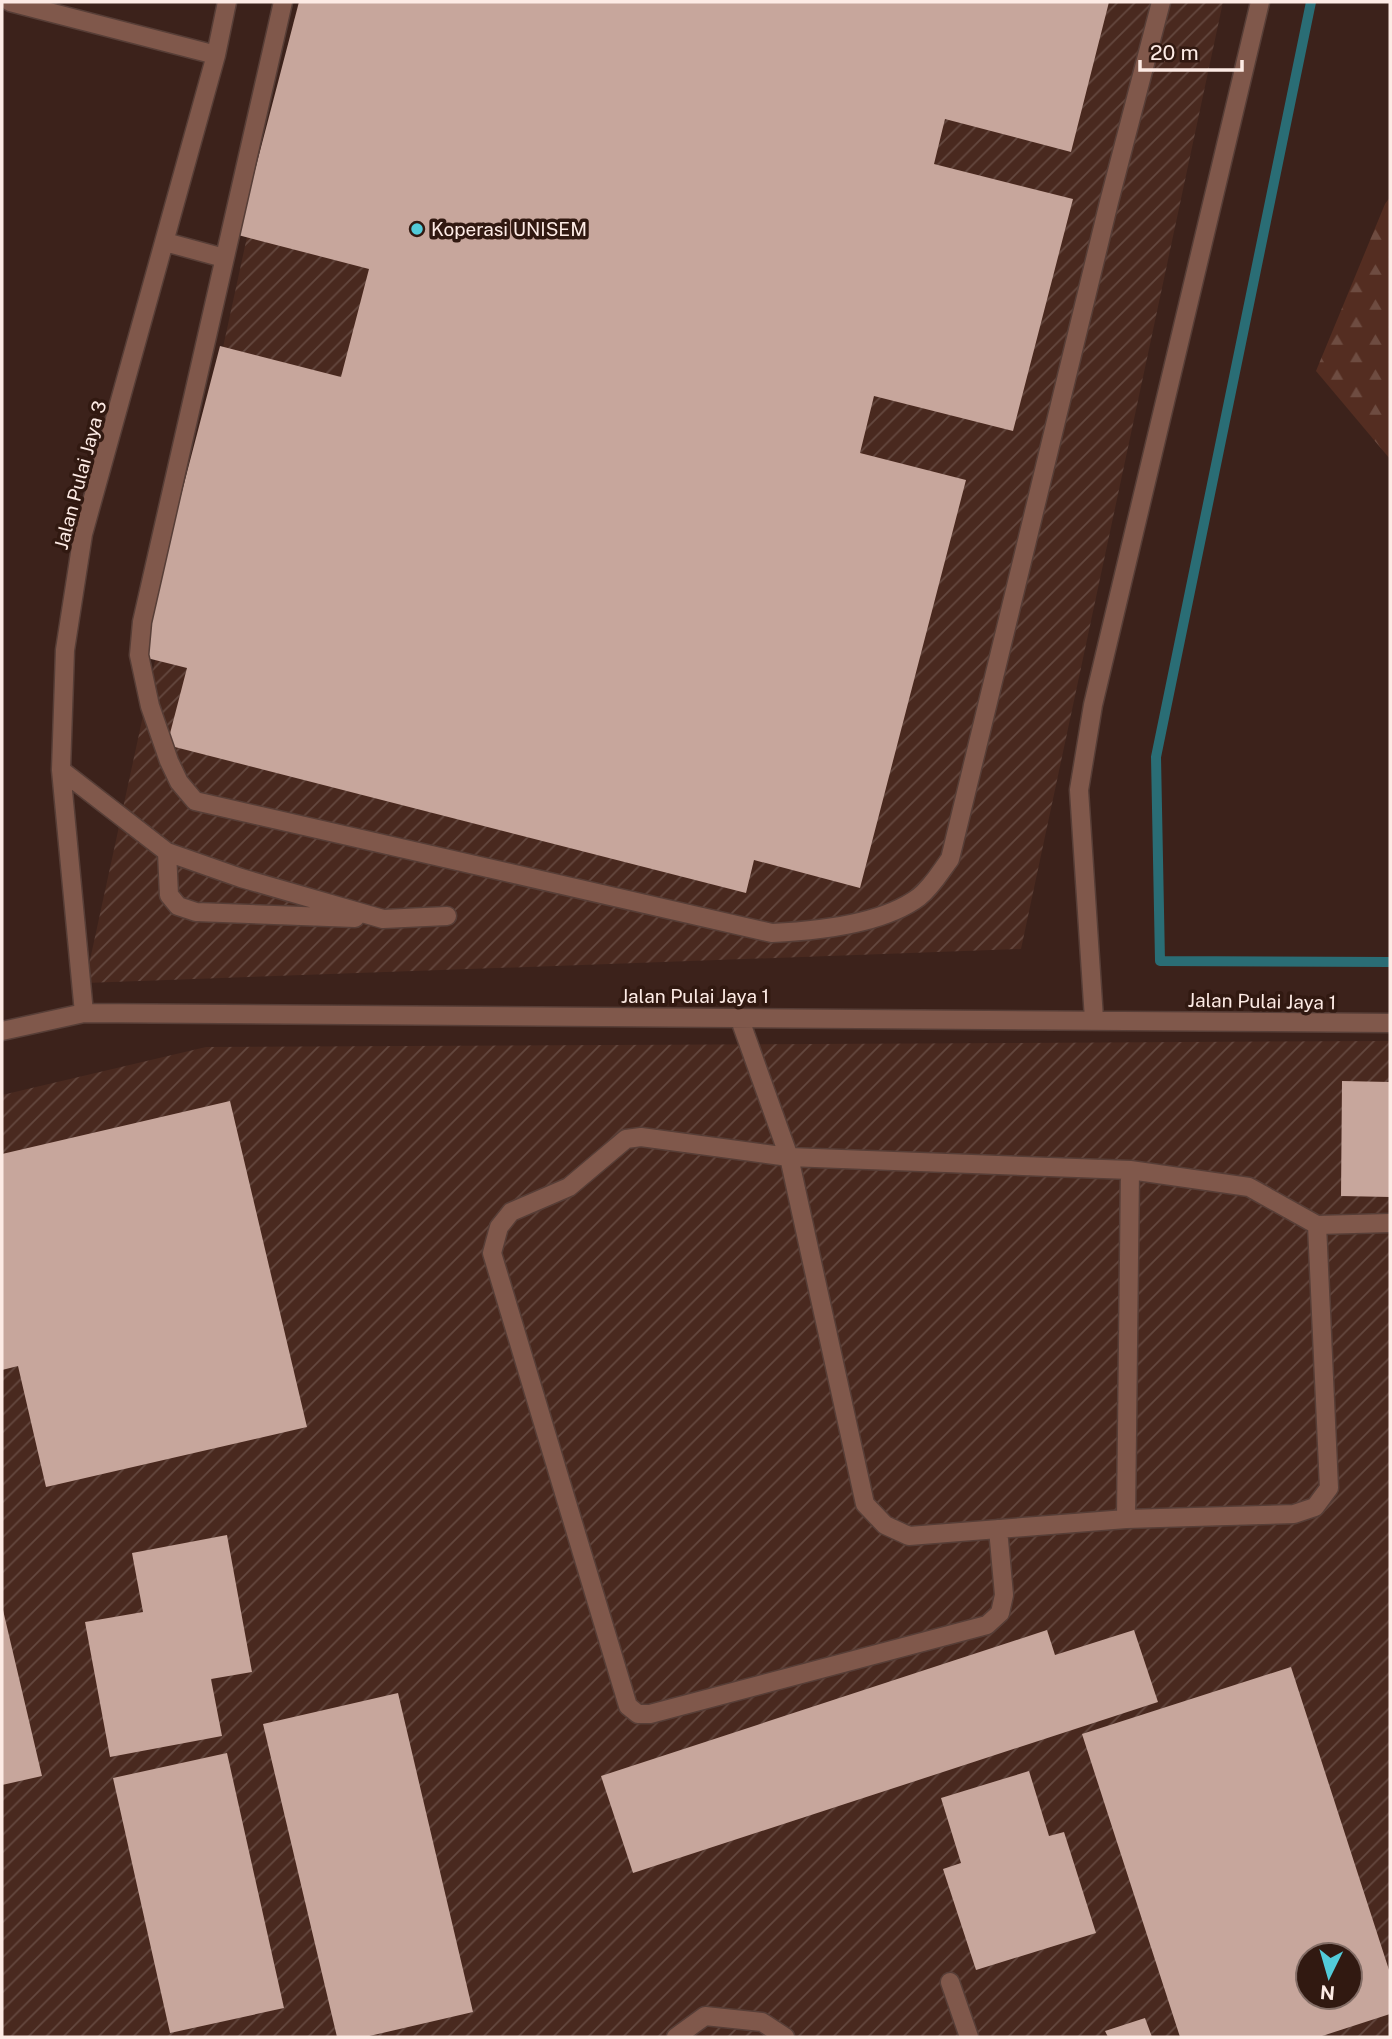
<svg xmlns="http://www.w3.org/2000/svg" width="1392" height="2039" font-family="'Public Sans',sans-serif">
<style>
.industrial{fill:url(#industrial-furrows);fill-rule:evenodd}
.forest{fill:url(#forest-firs)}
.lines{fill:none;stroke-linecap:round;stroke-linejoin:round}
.stream{stroke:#2a6d75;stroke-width:10}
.building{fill:#c7a69c;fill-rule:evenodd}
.minor-casing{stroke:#573e37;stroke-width:21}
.minor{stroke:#80584b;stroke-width:18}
.poi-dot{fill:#52cbd9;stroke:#311911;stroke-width:2.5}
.labels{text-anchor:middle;stroke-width:7;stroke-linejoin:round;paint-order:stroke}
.poi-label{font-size:19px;fill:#fdebe5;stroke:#311911;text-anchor:start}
.street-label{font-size:19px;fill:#fdebe5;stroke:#311911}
</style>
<defs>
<pattern id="industrial-furrows" width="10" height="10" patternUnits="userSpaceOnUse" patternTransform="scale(1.75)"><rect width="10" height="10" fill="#49291f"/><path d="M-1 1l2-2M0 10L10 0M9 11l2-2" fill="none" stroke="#64483f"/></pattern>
<pattern id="forest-firs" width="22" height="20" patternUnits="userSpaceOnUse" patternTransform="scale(1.75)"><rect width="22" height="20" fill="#542d21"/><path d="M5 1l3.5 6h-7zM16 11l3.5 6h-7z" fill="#6e4c41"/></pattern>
</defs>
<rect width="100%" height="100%" fill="#3c221b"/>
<!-- industrial -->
<path class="industrial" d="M298,2H1223L1021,949L85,983Z
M1390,1041V2037H2V1095L206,1047ZM1308,1955H1350V1997H1308Z"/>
<!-- forest -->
<path class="forest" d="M1390,197V459L1316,371L1385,204Z"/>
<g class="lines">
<!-- stream -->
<path class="stream" d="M1311,2L1156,757L1160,961L1390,962"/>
</g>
<!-- building -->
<path class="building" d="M299,2H1109L1071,152L945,119L934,164L1073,199L1013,431L874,396L860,453L966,480L860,888L754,860L746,893L167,745L187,668L139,656L220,346L341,377L369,269L238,235Z
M1342,1081L1390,1082V1197L1341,1196Z
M230,1101L307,1427L46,1487L18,1366L2,1370V1154Z
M227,1535L252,1672L211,1679L222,1736L110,1757L85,1622L143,1612L132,1553Z
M3,1610L42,1776L2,1785V1611Z
M1047,1630L1055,1655L1134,1630L1158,1702L633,1873L601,1776Z
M1291,1667L1390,1973V2014L1319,2037H1180L1082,1734ZM1308,1955H1350V1997H1308Z
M398,1693L473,2012L365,2037H337L263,1724Z
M227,1753L284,2008L170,2033L113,1778Z
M1029,1771L1049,1836L1064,1832L1096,1933L976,1970L943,1869L961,1863L941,1798Z
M1145,2018L1152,2037H1108L1105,2031Z"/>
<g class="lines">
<!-- minor casing -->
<g class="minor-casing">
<path id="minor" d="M10,2L216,55
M283,2L142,622L139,655L150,706L169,761L179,782L195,801L772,933C816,931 883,924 919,897C932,887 941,871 950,859L1109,202L1161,2
M165,242L224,258
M61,770L167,852L241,878L383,919L447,916
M167,852L169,895L178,906L196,912L355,918
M84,1013L61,770L65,650L83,534L216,55L227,2
M739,1017L789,1157L865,1504L885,1525L909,1536L1126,1519L1294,1514L1315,1507L1329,1488L1317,1225L1249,1187L1130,1170L789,1157L641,1137L626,1139L569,1187L511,1212L499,1227L492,1253L628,1706L638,1714H650L987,1625L1000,1613L1004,1595L998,1529
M1094,1019L1079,790L1093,705L1260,2
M2,1031L84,1013L1390,1023
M1317,1225L1390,1223
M1126,1519L1130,1170
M950,1982L969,2037
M676,2037L705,2016L762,2022L785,2037"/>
</g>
<!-- minor -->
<use href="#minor" class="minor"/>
</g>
<!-- markers -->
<circle class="poi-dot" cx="417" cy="229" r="7"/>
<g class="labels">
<!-- poi labels -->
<g class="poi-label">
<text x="431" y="236">Koperasi UNISEM</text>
</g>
<!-- street labels -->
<g class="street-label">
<text transform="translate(80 475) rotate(-75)" y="7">Jalan Pulai Jaya 3</text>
<text x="695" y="1003">Jalan Pulai Jaya 1</text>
<text transform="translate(1262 1001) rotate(1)" y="7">Jalan Pulai Jaya 1</text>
</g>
</g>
<!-- border -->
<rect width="1392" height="2039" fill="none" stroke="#fdebe5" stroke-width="7"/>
<!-- north arrow -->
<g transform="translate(1329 1976) rotate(185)"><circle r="33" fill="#311911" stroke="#836d66" stroke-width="2"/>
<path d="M0-5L12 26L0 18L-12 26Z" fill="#52cbd9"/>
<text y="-10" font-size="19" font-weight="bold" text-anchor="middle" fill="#fdebe5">N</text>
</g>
<!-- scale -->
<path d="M1140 60v10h102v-10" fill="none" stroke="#fdebe5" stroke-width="3.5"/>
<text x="1150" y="60" font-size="21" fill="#fdebe5" stroke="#311911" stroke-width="5" paint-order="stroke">20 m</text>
</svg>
